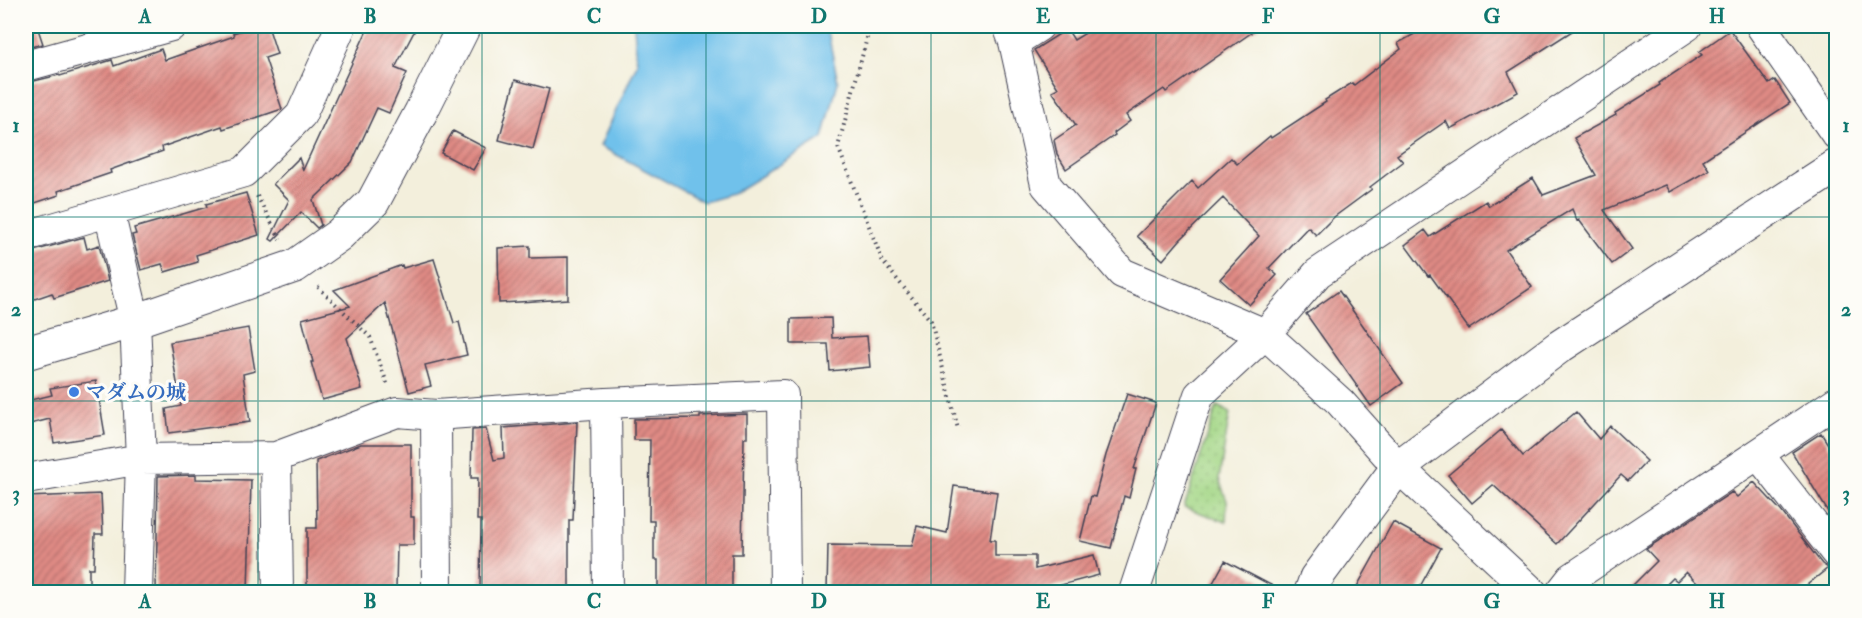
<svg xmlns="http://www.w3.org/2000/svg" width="1862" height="618" font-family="'IM FELL Double Pica','Noto Serif JP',serif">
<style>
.grass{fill:url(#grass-dots);stroke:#637c61;stroke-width:1.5}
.water{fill:#70c1eb;stroke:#497293;stroke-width:1.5}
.building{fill:url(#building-hatch)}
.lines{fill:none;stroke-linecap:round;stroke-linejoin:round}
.minor-casing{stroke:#414153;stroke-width:32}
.tertiary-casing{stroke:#414153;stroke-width:35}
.path{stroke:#414153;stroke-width:4;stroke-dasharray:1.5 4.5;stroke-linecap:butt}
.minor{stroke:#fff;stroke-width:30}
.tertiary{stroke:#fff;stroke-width:33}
.grid{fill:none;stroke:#0f766e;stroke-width:1.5;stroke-opacity:0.55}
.shop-dot{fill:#3f7fe0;stroke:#fdfcf7;stroke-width:2}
.labels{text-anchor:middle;stroke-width:6;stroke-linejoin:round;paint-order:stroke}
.shop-label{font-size:20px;font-weight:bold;fill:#366cbe;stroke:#fdfcf7;text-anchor:start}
.neatline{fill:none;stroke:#0f766e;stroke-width:2}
.grid-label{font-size:20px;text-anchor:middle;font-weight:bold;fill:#0f766e}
</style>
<defs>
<pattern id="grass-dots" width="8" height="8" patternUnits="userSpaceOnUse" patternTransform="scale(1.5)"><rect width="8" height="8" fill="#a4d787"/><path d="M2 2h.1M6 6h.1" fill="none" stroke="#8db875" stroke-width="1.8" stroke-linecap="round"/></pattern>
<pattern id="building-hatch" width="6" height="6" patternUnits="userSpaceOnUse" patternTransform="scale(1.5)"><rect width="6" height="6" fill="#df8a84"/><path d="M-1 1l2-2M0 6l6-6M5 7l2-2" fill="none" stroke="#b4706d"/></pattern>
</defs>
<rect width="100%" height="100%" fill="#fdfcf7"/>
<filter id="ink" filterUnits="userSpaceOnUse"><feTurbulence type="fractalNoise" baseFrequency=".0167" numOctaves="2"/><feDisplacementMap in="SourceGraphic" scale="12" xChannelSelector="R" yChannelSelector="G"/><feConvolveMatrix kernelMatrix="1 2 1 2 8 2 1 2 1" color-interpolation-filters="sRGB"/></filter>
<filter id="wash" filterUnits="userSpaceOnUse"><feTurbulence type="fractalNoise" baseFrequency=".008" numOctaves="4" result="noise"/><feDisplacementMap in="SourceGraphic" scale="24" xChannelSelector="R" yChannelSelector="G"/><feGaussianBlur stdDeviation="1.35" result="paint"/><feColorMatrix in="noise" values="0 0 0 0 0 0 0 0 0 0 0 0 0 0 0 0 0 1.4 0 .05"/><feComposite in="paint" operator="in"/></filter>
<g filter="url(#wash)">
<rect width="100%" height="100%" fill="#f3efdc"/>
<!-- grass -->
<path class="grass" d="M1217,406L1230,413L1219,479L1227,501L1226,522L1184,507Z"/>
<!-- water -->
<path class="water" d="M634,26H824L829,38L838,82L823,138L732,194L704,202L600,146L637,64Z"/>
<g id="blocks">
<!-- building -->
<path class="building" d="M26,26H37L43,44L26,48Z
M256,26H268L277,54L265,58L282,109L223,129L222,126L162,147L163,151L110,170L111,173L58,191L59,195L26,206V83L59,75L60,76L112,60L114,66L161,49L165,60L234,36L233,33Z
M369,26H417L395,68L407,73L389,113L377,108L352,162L313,200L321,225L317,228L301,212L273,241L270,239L289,200L273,184L299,158L303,170Z
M1097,26H1261L1166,92L1164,89L1126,115L1130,121L1114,133L1115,135L1066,169L1057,154L1054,140L1076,125L1052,91L1058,88L1034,50L1067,29L1074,40Z
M1429,26H1580L1508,72L1518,92L1450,129L1446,121L1397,155L1403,162L1370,187L1372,189L1334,217L1316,235L1308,227L1269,268L1277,275L1249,305L1220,279L1259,236L1223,198L1180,240L1163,260L1137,236L1192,181L1198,188L1231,158L1237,164L1270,136L1271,138L1326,102L1325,100L1352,83L1354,85L1401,49L1398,43Z
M1730,30L1769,84L1775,80L1790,103L1703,160L1709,170L1670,192L1666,185L1604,210L1632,249L1612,264L1579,220L1577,221L1572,209L1506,250L1532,287L1469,329L1430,275L1428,276L1405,245L1425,230L1430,237L1486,201L1489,206L1533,178L1543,195L1596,175L1574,138L1616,115L1615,113L1660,85L1659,83L1702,55L1699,52Z
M515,80L549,89L533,149L499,140Z
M453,131L486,148L473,170L441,153Z
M246,193L259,235L196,255L198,262L165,272L162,264L141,270L132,235L136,234L134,228L207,207L206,204Z
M84,237L87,249L99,245L108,281L54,298L52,293L26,302V253Z
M530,246V258L568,257V299L499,303L498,248Z
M434,259L454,323L459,322L467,355L425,365L431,386L409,392L385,303L347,338L362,389L322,400L311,362H313L302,319L350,306L334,290L402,265L403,268Z
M1339,291L1403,383L1371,406L1306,314Z
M831,318L832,338L867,336L870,367L830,371L828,344H791V319Z
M248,328L255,371L243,374L250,422L169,433L166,409L181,406L170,342Z
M96,381L105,435L54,443L50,419L26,425V401L52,395L50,388Z
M1127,394L1156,403L1134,469H1136L1129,498L1124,496L1111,548L1080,541L1091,496L1095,497L1106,455Z
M1576,412L1599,439L1610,426L1647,461L1628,481L1621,475L1557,544L1493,485L1472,503L1448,475L1501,430L1523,456Z
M747,414V438H744L742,554H732V591L658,592V560H654V521H649L650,440H634V419L700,418V416Z
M577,422L573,520H569V592H480L481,520H477L478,478H471L472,430L486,429L494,460L504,458L503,428Z
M1821,433L1836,457V525L1792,452Z
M361,444H411V517H414V545H397L396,589H349V592H307V528H317L316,461Z
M196,475V479L251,480L248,592H156L158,476Z
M1754,482L1781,511L1822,564L1828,568L1798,592H1706L1686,572L1677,581L1673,578L1659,592H1626L1657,561L1646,549L1732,492L1737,497Z
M954,486L997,492L990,540H995V556H1035V569L1094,555L1099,575L1035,592H827L828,545L912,546L917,526L947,533Z
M101,494L103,534H95L94,568H89V592H26V497Z
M1393,522L1441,548L1417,592H1354Z
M1225,561L1284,592H1208Z"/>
</g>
</g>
<g filter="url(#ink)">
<use href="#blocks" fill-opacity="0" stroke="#414153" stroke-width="1.5"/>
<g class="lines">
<!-- minor casing -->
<g class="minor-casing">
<path id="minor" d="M1008,26L1014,42L1046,185L1122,273L1265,334L1340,402L1398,467L1532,592
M1761,26L1836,134
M1014,42L1039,26
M26,66L171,26
M109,212L135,321L141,459L137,592
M26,236L244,172L301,115L341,26
M606,403L608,592
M436,415L437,592
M1758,454L1836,553
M276,457L278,592
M26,479L141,459L276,457L397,412L436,415L606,403L783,395L785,592
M1134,592L1199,395L1265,334L1318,273L1687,26
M1561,592L1572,578L1836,402"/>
</g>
<!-- tertiary casing -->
<g class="tertiary-casing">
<path id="tertiary" d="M26,353L135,321L295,266L339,235L373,202L421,112L464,26
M1311,592L1316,578L1398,467L1559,347L1836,166"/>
</g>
<!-- path -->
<path class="path" d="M865,26L868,34L838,147L883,262L931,321L958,429
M257,196L280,239
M318,287L370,337L388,386"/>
<!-- minor -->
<use href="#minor" class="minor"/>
<!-- tertiary -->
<use href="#tertiary" class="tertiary"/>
</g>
</g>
<!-- grid -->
<path class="grid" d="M258,26V592M482,26V592M706,26V592M931,26V592M1156,26V592M1380,26V592M1604,26V592M26,217H1836M26,401H1836"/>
<!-- markers -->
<circle class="shop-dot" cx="74" cy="392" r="6"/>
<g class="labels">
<!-- shop labels -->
<g class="shop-label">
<text x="86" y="399">マダムの城</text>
</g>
</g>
<!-- margin -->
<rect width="1862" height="618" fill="none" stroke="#fdfcf7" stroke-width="66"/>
<rect x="33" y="33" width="1796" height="552" class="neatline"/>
<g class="grid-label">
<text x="145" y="23">A</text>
<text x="370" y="23">B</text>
<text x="594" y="23">C</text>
<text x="819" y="23">D</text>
<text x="1043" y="23">E</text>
<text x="1268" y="23">F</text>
<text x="1492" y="23">G</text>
<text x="1717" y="23">H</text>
<text x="16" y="132">1</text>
<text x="1846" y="132">1</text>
<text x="16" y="316">2</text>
<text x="1846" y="316">2</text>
<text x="16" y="500">3</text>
<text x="1846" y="500">3</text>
<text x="145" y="608">A</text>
<text x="370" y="608">B</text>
<text x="594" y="608">C</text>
<text x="819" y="608">D</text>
<text x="1043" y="608">E</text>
<text x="1268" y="608">F</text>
<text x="1492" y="608">G</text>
<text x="1717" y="608">H</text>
</g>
</svg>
